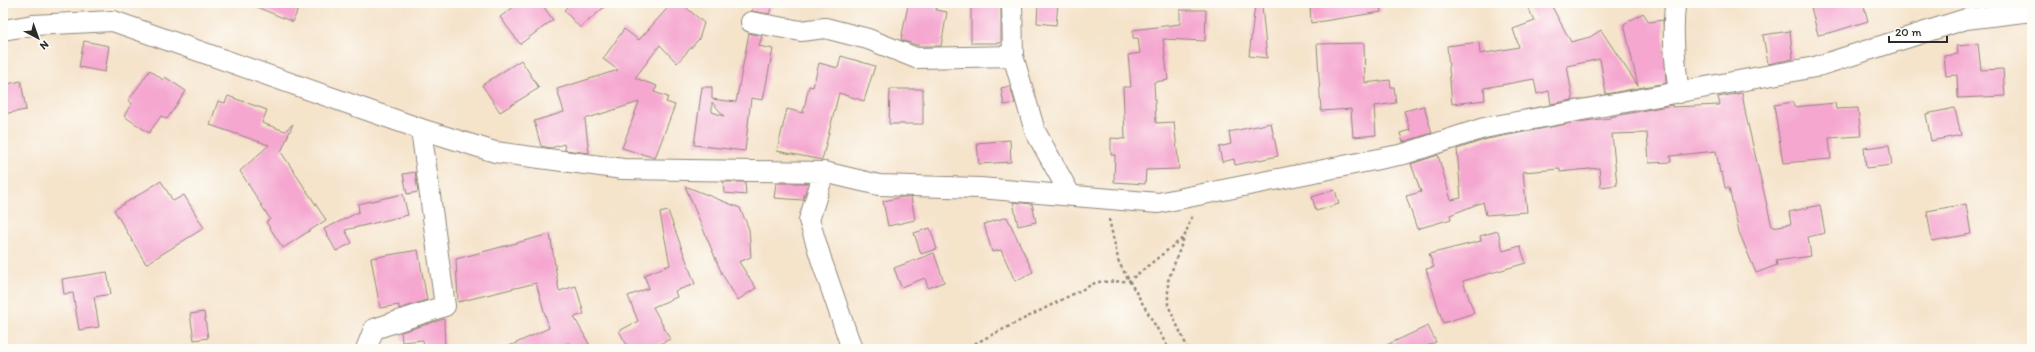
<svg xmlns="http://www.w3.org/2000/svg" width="2035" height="352" font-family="Itim,sans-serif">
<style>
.building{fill:#f5a7d0;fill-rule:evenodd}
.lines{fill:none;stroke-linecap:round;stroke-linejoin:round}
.minor-casing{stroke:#90877a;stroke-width:22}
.path{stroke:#90877a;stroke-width:2.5;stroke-dasharray:3 3;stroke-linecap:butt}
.minor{stroke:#fff;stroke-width:20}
</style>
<rect width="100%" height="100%" fill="#fdfcf7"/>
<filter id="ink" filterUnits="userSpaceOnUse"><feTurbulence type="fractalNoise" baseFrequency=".025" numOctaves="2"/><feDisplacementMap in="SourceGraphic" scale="8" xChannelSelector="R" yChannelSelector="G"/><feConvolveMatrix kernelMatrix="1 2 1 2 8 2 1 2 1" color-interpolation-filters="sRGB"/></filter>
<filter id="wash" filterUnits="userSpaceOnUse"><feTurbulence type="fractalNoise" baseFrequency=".012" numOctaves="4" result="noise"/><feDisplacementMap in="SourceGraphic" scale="16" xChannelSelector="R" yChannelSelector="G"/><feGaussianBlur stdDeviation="0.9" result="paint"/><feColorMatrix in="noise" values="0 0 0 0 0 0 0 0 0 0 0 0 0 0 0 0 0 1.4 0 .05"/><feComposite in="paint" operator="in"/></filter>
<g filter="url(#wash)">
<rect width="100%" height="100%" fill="#f5e3ca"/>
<g id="blocks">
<!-- building -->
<path class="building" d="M247,3H300L293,22Z
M519,3H541L553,20L520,44L500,17Z
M571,3H609L580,28L564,10Z
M672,3H681L704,23L699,39L677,63L660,45L635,78L657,86L654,92L668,97L666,102L675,105L655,158L622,148L639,102L585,119L589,153L565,150L564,144L551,148L541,146L534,121L564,112L557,89L618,70L603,59L624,29L639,40Z
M754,3H773L769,14L752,11Z
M918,3H937L936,10L947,12L941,46H920L901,40L908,5L917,6Z
M1038,3H1058L1056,25L1037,23Z
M1329,3H1380L1381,12L1311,23L1310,5Z
M1525,3H1550L1571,42L1590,37L1601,30L1638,86L1624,24L1643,13L1649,22L1663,20L1666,83L1606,94L1600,59L1567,66L1573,100L1551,104L1549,91L1537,94L1534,79L1484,88L1485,100L1452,104L1447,46L1479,42L1480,54L1519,47L1513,29L1535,21Z
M1810,3H1863L1868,21L1833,32L1818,35Z
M971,5H1001V43H971Z
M1255,5H1262L1267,58L1249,56Z
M1180,10H1206L1205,41L1163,39L1168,80L1154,82L1156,123L1174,122L1179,169L1146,170L1145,184L1114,182L1115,155H1111V138L1125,139L1123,87H1131L1128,55L1140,53L1138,38H1133V30L1180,24Z
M1790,31L1793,59L1768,64L1763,35Z
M749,33L762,36L759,46L773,49L763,100L751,98L745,151L694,145L702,87H712V99L736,102ZM712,102L724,116L712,112Z
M84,41L109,46L105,72L79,67Z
M1364,43L1365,83L1390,80L1391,87H1394L1396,103L1374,106L1376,135L1353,137L1351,109L1321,111L1317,44Z
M1978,44L1981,70L2003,69L2005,96L1958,98L1957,75L1946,76L1944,56L1958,54L1957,46Z
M841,56L875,66L864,101L839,93L822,160L777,151L787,109L803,113L809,86L813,87L819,63L838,68Z
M521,60L539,88L500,112L482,85Z
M150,70L163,80L165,77L186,91L167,119L161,116L149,133L124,116L132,103L128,101Z
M21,81L26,110L3,114V85Z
M1010,86L1015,103L1004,105L1001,88Z
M890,89H923V124H889Z
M1742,93L1746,116L1772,227L1791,224L1789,212L1820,205L1825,233L1808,237L1811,256L1776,261L1777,265L1756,273L1739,232L1729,188H1725L1722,172L1720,173L1716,151L1670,156L1671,162L1649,163L1647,133L1612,134L1617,185L1601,187L1599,168L1560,172V169L1523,172L1527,212L1486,215L1483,202L1450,215L1451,219L1417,229L1406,196L1421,192L1411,164L1438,155L1451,200L1461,198L1457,149L1487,139L1577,122L1610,118V117L1672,105V107L1720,105L1718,97Z
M228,96L267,110L262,123L285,131L293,124L281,152L326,220L283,248L266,222L270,219L240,171L269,145L210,125L218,101L225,103Z
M1793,102L1794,107L1835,103L1836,109L1858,108L1861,136L1829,138L1831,159L1783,163L1774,105Z
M1424,106L1432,133L1403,142L1400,133L1410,130L1404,111Z
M1955,108L1961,135L1931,141L1926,114Z
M1271,123L1278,156L1235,165L1234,159L1222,162L1219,147L1231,144L1229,132Z
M1010,140L1011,162L979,164L977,143Z
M1889,145L1892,165L1866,168L1864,148Z
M415,172L418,192L407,194L403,174Z
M161,181L173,201L184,195L204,228L146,264L114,210Z
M723,182H745L746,195L724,193Z
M776,183H808L803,200L774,198Z
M685,186L740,208L749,229L751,257L739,262L756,288L738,300L722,274Z
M1335,190L1339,204L1316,211L1312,197Z
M403,194L408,215L345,230L352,243L336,251L324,229L359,212L358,204Z
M902,197H911L915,220L888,226L883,201Z
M1013,202L1032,204L1036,222L1018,226Z
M1966,204L1971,234L1932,241L1927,211Z
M668,211L695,284L675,291L677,297L653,307L670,339L650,349H629L619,331L638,321L628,296L649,288L644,275L670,265L660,213Z
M1007,217L1033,272L1015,281L1001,250L992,252L984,224Z
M930,228L937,249L921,254L914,233Z
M1498,231L1503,251L1520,246L1526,263L1463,281L1474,313L1443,323L1426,269L1434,267L1429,254L1481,241L1480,236Z
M550,234L559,291L576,286L584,314L574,317L592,349H572L569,343L549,349H503L549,328L536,283L458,302L456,259Z
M418,250L427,300L399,309V305L380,308L371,258Z
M934,253L944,282L928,288L925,278L901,287L894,268Z
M107,272L111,294L94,297L99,327L79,330L73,293L64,294L62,279Z
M204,312L208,338L194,340L190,314Z
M444,319L445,349H424L423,340L402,342L401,332Z
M1428,326L1436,342L1421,349H1378Z"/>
</g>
</g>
<g filter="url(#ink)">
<use href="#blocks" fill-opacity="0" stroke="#90877a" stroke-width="1"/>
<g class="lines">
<!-- minor casing -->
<g class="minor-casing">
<path id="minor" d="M1012,3L1013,56L1035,131L1071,196
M1675,5C1672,35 1675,63 1679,93
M751,22L801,31L825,28L868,39L916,58L1013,56
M3,30L33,25L113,21L421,129L495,152L623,169L824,172L879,185L980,188L1158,203L1404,154L1484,128L1815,67L1966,19L2032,11
M824,172L809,220L822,262L852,349
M366,349L374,329L445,306L421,129"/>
</g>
<!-- path -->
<path class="path" d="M1109,219L1119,263L1169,349
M964,349L1097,282L1129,281L1184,237
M1188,349L1168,305V281L1192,216"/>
<!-- minor -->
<use href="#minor" class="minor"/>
</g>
</g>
<!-- margin -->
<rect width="2035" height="352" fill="none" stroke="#fdfcf7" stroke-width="16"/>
<!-- north arrow -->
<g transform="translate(38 38) rotate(139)" stroke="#fdfcf7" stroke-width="3" paint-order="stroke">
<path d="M0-3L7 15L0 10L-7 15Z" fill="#2b2b2b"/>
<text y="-6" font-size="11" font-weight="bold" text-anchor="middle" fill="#2b2b2b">N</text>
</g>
<!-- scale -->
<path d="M1889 36v6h58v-6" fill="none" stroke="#2b2b2b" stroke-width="2"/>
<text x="1895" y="36" font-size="12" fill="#2b2b2b" stroke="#fdfcf7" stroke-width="3" paint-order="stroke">20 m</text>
</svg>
